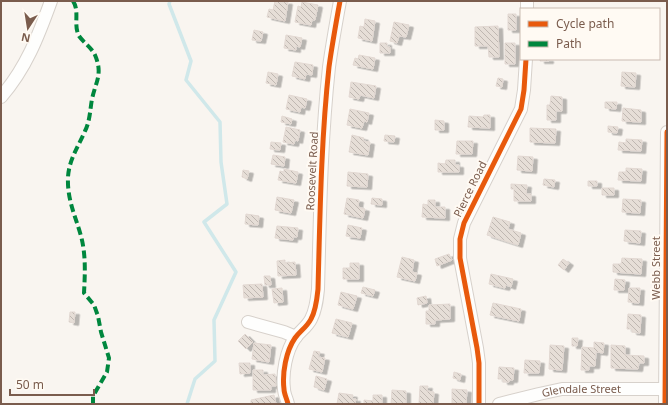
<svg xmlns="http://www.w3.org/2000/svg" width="668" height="405" font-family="'Noto Sans',sans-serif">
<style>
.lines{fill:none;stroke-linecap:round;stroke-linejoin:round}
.stream{stroke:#d0e8ea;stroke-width:3.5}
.building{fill:url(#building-back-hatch);stroke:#e2d8d2;filter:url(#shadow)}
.minor-casing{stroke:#d7d1cb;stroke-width:14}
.minor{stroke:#fefefd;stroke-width:12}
.quiet{stroke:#00873e;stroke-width:4;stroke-dasharray:8 4;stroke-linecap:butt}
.cycleway-casing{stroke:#fffaf3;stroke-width:8}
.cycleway{stroke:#e8590c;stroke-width:5}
.labels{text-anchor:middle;stroke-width:4;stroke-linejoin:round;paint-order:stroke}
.street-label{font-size:11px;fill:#7a5c4d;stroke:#fffaf3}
</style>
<defs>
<pattern id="building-back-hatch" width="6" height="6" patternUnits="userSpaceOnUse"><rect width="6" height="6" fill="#e6ded7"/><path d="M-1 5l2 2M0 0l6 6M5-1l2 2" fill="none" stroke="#bfb7b1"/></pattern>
<filter id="shadow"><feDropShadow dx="4.5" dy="2.5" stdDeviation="0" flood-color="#0004"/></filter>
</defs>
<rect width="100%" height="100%" fill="#f9f5f0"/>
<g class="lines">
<!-- stream -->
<path class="stream" d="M170,1L169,4L191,61L186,80L220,122L221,162L227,204L204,222L236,272L214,320L215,361L195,379L187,404"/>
</g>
<!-- building -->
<path class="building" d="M275,1L288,2L285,21L267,17L269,9L273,10Z
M302,2L318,5L315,20H312L311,25L295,22L298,6L301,7Z
M508,14H516V30H508Z
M365,19L375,21L372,41L358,38L360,26L364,27Z
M394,22L409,25L406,37L399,36L397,43L390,41Z
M498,26L499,57H489L488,46H475V27Z
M254,30L263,32L261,41L252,40Z
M286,35L302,38L300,47L296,46V50L284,48Z
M380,43H387V47H390V53H380Z
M505,43H515V64H505Z
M359,55L375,58L373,69L353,65L355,58L358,59Z
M540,59H549V61H540Z
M295,62L313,65L312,75L306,74L305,79L292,76Z
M268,72L278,74L276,85L266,83Z
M622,72L636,73L635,87L621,86Z
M498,78L503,79L502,87L496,86Z
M351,82L376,86L374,98L360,95L359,99L349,97Z
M289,95L307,99L305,108L301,107L300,112L286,109Z
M551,96L562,97V111H556V120H547V105H550Z
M605,102H617L616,109L605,108Z
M623,108L641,110V122L622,121Z
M350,109L369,113L367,122L364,121L362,128L347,125Z
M484,115H490V128L468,127L469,116L483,117Z
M282,116L292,119L291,124L281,122Z
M435,120L444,121V130H435Z
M608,126L618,127L617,133L608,132Z
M286,127L300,130L298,141L295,140L294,144L283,142Z
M530,128L556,129L555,143L530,142Z
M352,135L364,138L363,141L370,142L368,155L349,152Z
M385,135L395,136L394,142L384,141Z
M626,139L642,140L641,151L618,150L619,142L626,143Z
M457,141H473L472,154H456Z
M271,142L281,143L280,150L270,149Z
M273,155L285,157L284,166L271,164Z
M518,156L533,157L532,171L517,170Z
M446,160H455V165H459V172H438V163L445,164Z
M626,168L642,169L641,181L618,180L619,172H626Z
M284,169L298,172L296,183L278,180L280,171L284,172Z
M243,170L249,171L247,179L242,177Z
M348,172L368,174L367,187L347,186Z
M544,179L555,180L554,187L543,185Z
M588,181H597V186H588Z
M511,184L527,185L526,194H531V201H514V189H511Z
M602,188H614V195H602Z
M277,197L294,200L291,213L275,210Z
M347,198L359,200L358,207L365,209L363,218L344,214Z
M372,198L382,199V205L371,204Z
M623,199L641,200L640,213L622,212Z
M428,200H435V207H445V218L422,217L423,204L428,205Z
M246,214L259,216L258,225L245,224Z
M493,217L510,222L508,229L521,233L518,245L487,235Z
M348,225L362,228L360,238L346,236Z
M277,226L298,228L297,237H293V240L275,238Z
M625,230L641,231L640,243L624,241Z
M449,254L452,260L437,266L435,259Z
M402,257L414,260L412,272L417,273L415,281L397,277Z
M622,258L642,259L641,274L613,272V264H621Z
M563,259L569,263L564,270L558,265Z
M285,260V263L295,262L296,275L278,276L277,261Z
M350,263H359V279H343V268H350Z
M491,274L513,279L511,287L506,285L505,288L489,284Z
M264,276H270L271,285H265Z
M615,279L625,280L624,290H614Z
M262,284L263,297L244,298L243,285Z
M363,287L375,290L373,296L361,293Z
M282,288L283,302L274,303L272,289Z
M629,288H640L639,303L628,302Z
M341,292L357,296L353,309L338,305Z
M426,296L427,303L418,305L417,298Z
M493,303L521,309L519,321L490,315Z
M450,304V319L435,320V324H426V311H429V305Z
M70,312H75L74,323L69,322Z
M628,314L641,315L640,333L632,332V329H627Z
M336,319L352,323L348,337L332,333Z
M245,334L253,342L246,349L238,341Z
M572,338H578L577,346H572Z
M594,342L604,343L603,353L596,352L595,366H589V370H581L582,347L594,348Z
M254,343L271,345L269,362L252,359Z
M550,345L564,346L562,370L549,369Z
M611,345L625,346V355L644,356V363H639L638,369L611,368Z
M314,351L320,352L318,357L325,358L322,372L309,369Z
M525,360L540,361L539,373H524Z
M239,363H250V373L240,374Z
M499,367L514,368L513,380H509V382H503V379H498Z
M253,370H263V375L275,374L276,386H271V390H253Z
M454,372L461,374L460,380L453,378Z
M316,376L327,379L324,390L314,387Z
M420,386H428L427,391L434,392L433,404H419Z
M452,389L467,390L466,404H452Z
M392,390L406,391V404H391Z
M339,393L353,395L352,399H356L355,404H337Z
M274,395L276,404H251V400Z
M373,395H382V404H364V400L373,401Z"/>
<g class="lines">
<!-- minor casing -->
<g class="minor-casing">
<g id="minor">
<path d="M527,1V9"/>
<path d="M1,97C26,68 38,37 51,1"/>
<path d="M248,322L284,332L296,337"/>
<path d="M288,404C287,399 284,394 284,389C282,373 286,351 295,338C300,331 307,327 311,319C316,310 317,299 318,289C320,215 321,141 329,67C332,45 336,23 340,1"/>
<path d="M479,404V363L477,348L460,258V239L464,223L521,109L524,90L526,59"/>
<path id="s1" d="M499,404L539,394L562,389H665"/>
<path d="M665,404L667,132"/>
</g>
</g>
<!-- minor -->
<use href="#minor" class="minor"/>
<!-- quiet -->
<path class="quiet" d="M73,1C80,11 73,25 79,36C84,43 91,47 95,55C103,74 96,81 92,99C90,110 90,121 85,131C78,147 69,160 68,177C67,199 75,215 81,236C86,255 85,274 84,293L94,305L98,316L101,332L109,358L107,372L93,396V404"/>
<!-- cycleway casing -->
<g class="cycleway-casing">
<path id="cycleway" d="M288,404C287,399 284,394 284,389C282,373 286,351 295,338C300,331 307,327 311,319C316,310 317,299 318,289C320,215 321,141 329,67C332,45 336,23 340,1
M479,404V363L477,348L460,258V239L464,223L521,109L524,90L526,59
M665,404L667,132"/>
</g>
<!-- cycleway -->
<use href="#cycleway" class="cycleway"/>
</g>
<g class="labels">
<!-- street labels -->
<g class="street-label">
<text transform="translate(312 171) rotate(-87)" y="4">Roosevelt Road</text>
<text transform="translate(470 189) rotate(-64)" y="4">Pierce Road</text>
<text transform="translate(656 268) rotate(-90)" y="4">Webb Street</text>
<text dy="4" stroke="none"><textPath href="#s1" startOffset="84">Glendale Street</textPath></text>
</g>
</g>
<!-- border -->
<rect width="668" height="405" fill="none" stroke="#7a5c4d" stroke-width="4"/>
<!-- legend -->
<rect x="520" y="8" width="140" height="52" fill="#fffaf3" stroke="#cabbb1"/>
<rect x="528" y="21" width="20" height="6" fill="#e8590c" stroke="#cabbb1"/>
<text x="556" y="28" font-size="12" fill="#7a5c4d">Cycle path</text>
<rect x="528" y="41" width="20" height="6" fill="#00873e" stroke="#cabbb1"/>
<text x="556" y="48" font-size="12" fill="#7a5c4d">Path</text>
<!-- north arrow -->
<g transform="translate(28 28) rotate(192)" stroke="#fffaf3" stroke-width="3" paint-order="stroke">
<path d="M0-3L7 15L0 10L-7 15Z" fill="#7a5c4d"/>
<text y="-6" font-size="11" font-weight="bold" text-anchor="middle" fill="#7a5c4d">N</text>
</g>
<!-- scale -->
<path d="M10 389v6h84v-6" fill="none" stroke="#7a5c4d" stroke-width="2"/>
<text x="16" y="389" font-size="12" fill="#7a5c4d" stroke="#fffaf3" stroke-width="3" paint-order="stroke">50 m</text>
</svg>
